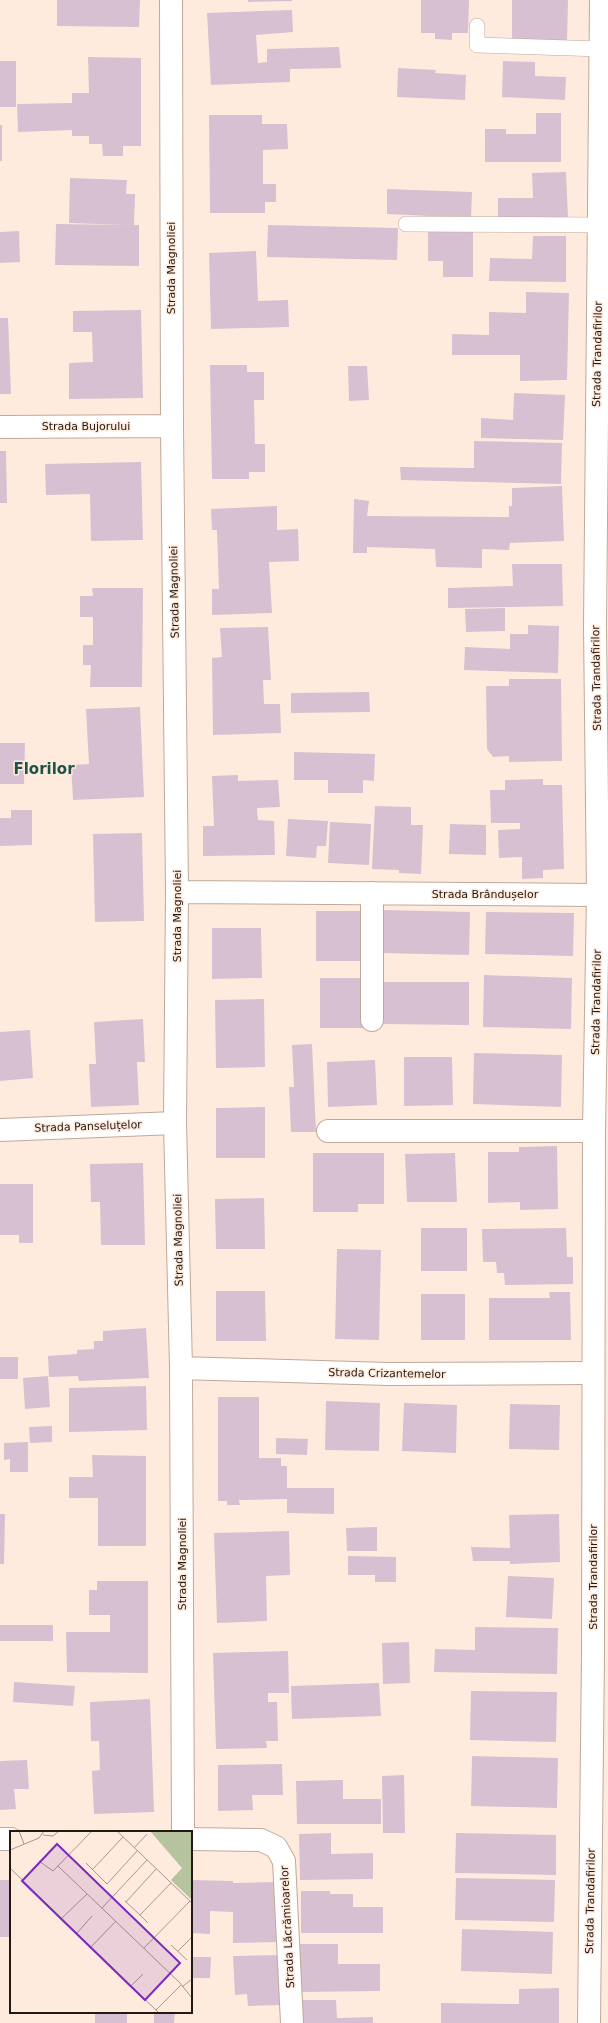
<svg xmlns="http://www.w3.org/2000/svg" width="608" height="2023" font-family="'DejaVu Sans',sans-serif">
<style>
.building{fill:#d7c0d1}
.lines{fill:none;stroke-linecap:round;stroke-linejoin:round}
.service-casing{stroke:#bfa998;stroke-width:16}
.minor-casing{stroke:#bfa998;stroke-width:24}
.tertiary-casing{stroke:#bfa998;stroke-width:24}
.service{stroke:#fff;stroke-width:15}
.minor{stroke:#fff;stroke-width:22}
.tertiary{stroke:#fff;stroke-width:22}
.labels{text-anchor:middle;stroke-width:3;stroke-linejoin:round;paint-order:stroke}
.street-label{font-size:11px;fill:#221913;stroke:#ffebde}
.district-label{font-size:15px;font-weight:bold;fill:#1d5348;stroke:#ffebde}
.inset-road{fill:none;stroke:#a7978d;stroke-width:1}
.view{fill:#7b2cbf;fill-opacity:0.15;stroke:#7b2cbf;stroke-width:2}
.inset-edge{fill:none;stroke:#221913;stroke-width:2}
</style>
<rect width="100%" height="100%" fill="#ffebde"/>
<!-- building -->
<path class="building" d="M57,0H140L139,27L57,26Z
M248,0H292V1L248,2Z
M421,0H469L468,33H452V40L435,39V33H421Z
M512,0H568L567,41L512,40Z
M292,10L293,32L256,35L258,63L267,62V49L339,47L341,68L290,69V82L211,85L207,13Z
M88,57L141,58V146H123V156H103L102,144H89V136H72V130L18,132L17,104L72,103V93H89Z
M0,61H16V107H0Z
M503,61L535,62V76L566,77L565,100L502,97Z
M398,68L436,70L435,73L466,75L465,100L397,97Z
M536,113H561V162H485V129H506V134H536Z
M209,115H262V124H287L288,149L263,150V184H276V202H265V213H210Z
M0,125H2V161H0Z
M566,172L568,217L498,218V198H533L532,173Z
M70,178L127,180L126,194H135L134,225H139V266L55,265L56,224L128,225L69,223Z
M387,189L472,192L471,218L387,214Z
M268,225L398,228L397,260L267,257Z
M428,228H473V277H443V261H428Z
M19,231L20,262L0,263V232Z
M533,236H566V282L489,281L490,258L532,259Z
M256,251L258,301L288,300L289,327L211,329L209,253Z
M526,292L569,293L567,380L520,381V355H452V334L489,335V312L526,313Z
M141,310L143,398L69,399V363L93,362L92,332H73V311Z
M0,318H8L11,394H0Z
M210,365H247V372H264V400H254L255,444H265V472H249V479H212Z
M348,366H367L369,400L349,401Z
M514,393L565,395L563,440L481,438V418L513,420Z
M474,441L562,443L561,484L401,480L400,467L474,468Z
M0,451H6L7,503H0Z
M141,462L143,540L91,541L90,494L46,495L45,464Z
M562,486L564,541L510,543L509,550L482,549V568L436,567L435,549L367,547V553H353L354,499L369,501L367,516L509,517V506H512V488Z
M277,506V530L298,529L299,561L269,562L272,613L212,615V589H219L217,530H212L211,509Z
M512,564H562L563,606L448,608V588L513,586Z
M92,588H143L142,687H90L91,665H83V645H93V617H80V596H93Z
M505,608V631L466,632L465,609Z
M528,625L559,626L558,673L464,670L465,647L510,649V634H528Z
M268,627L271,680H263L264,704H280L281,733L213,735L212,658L222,657L220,628Z
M509,679H561L562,761L509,762V756L493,757L487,749L486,686H509Z
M369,692L370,712L291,713V693Z
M140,707L144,797L73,800L71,765L89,764L86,709Z
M0,743H25L24,784H0Z
M294,752L375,754L374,781L363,780V793H328V780H294Z
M238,775V781L278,780L280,807L257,808L258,820L274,821L275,855L203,856V826H214L212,776Z
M543,779V785H562L564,869L543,870V878L522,879V857L499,858L498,830L520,829V823H491L490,790H505V780Z
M375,806L411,807V825H423L421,874L399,873V870L372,869Z
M11,810H32V845L0,846V818H11Z
M288,819L328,821L326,846H317L316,858L286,856Z
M330,822L371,824L369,865L328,863Z
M450,824L486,825V855L449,854Z
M142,833L144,921L95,922L93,834Z
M382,910L470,912L469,955L381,953Z
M316,911H362L363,961H316Z
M486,912L574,913L573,956L485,954Z
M212,928H261L262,978L212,979Z
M484,975L572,978L571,1029L483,1027Z
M320,978H364V1028H320Z
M381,982H469V1025L381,1024Z
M264,999L265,1067L216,1068L215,1000Z
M143,1019L145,1062H137L139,1105L91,1107L89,1064H96L94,1022Z
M30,1030L33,1078L0,1081V1032Z
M312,1044L316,1132H291L289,1087H294L292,1045Z
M474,1053L562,1055L561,1107L473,1104Z
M404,1057H452L453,1105L404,1106Z
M375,1060L377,1105L328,1107L327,1062Z
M265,1107V1158H216V1108Z
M557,1146L558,1209L520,1210V1202L488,1203V1152H519V1147Z
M313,1153H384V1204H358V1212H313Z
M455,1153L457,1202H407L405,1154Z
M143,1163L145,1245H101L100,1202H91L90,1164Z
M0,1184H33V1243H19V1235H0Z
M264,1198L265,1249H216L215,1199Z
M421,1228H467V1271H421Z
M566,1228L567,1257H573V1284L505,1285L504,1273H497L496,1262H483L482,1229Z
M337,1249L381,1250L379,1340L335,1339Z
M216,1291H265L266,1341H216Z
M549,1292H570L571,1340H489V1298H550Z
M421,1294H465V1340H421Z
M146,1328L149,1378L79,1381L78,1376L49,1377L48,1356L77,1354V1350L94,1349V1341H103V1331Z
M0,1357H18V1379H0Z
M48,1376L50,1407L25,1409L23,1378Z
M146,1386L147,1430L69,1432V1388Z
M218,1397H259V1458H281V1466H287V1488H334V1514L287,1513V1499L239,1500L240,1505H227V1501H218Z
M326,1401L380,1403L379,1451L325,1450Z
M404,1403L457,1405L456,1453L402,1451Z
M510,1404L560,1405L559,1450L509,1449Z
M52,1426V1442L30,1443L29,1427Z
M276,1438L308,1439L307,1455L276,1454Z
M28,1442V1472H10V1459L4,1460V1443Z
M92,1455L146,1456V1546H98V1498H69V1477H93Z
M0,1514H5L4,1564H0Z
M559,1514L560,1562L510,1564V1561H473L471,1547L510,1548L509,1515Z
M377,1527V1551H347L346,1528Z
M289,1531L290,1575L266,1576L267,1621L217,1623L214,1533Z
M348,1556L396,1557V1582H375V1575H348Z
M508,1576L554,1578L552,1619L506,1617Z
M97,1581H148V1673L67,1672L66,1632H110V1615H89V1590H97Z
M0,1625H53V1641H0Z
M475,1627L558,1628L557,1674L434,1672L435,1649L475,1650Z
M409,1642L410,1683L383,1684L382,1643Z
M288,1651L289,1693H268V1702H277L278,1741H266L267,1748L216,1749L213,1653Z
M14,1682L75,1686L73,1706L13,1702Z
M379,1683L381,1716L292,1719L291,1686Z
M471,1691L557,1692L556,1742L470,1740Z
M150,1699L154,1812L94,1814L92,1771L100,1770L99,1741H91L90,1702Z
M472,1756L558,1758L557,1808L471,1806Z
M27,1760L29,1789H14L16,1809L0,1810V1761Z
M282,1764L283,1795H252L253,1810L218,1811V1765Z
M404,1775L405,1833H383L382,1776Z
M343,1780V1799H381V1824H297L296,1781Z
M331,1833V1854L373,1853V1879L300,1880L299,1834Z
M456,1833L556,1835V1875L455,1873Z
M456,1878L555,1880L554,1922L455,1920Z
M0,1880H11V1937H0Z
M191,1880L233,1881V1883L277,1882L279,1942L233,1943V1912L210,1911V1934L191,1933Z
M301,1891H330V1894H353V1907H383V1933H301Z
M462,1929L553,1932L552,1974L461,1971Z
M299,1944H338V1964H380V1991L300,1992Z
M281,1955L282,2005L248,2006L247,1994L235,1995L233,1956Z
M191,1957H211L210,1978H191Z
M559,1988V2023H441V2003L519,2004V1989Z
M302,2000H336L337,2018L373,2017V2023H302Z
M95,2012H127V2023H95Z
M154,2012H175L174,2023H154Z"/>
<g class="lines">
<!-- service casing -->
<g class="service-casing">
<path id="service" d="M477,26V45L601,49
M406,224L599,225"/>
</g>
<!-- minor casing -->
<g class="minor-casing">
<path id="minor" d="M171,0L172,426L177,892L175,1123L181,1368L183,1832
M0,427L172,426
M177,892L598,895
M372,893V1020
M0,1130L175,1123
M328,1131H594
M181,1368L388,1374L593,1373
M0,1839H11
M191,1839L261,1840L276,1847L284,1861L292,2023"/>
</g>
<!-- tertiary casing -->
<g class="tertiary-casing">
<path id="tertiary" d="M589,2023L593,1654L594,1131L598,895L595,626L601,0"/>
</g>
<!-- service -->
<use href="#service" class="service"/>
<!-- minor -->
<use href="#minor" class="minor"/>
<!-- tertiary -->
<use href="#tertiary" class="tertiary"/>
</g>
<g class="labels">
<!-- street labels -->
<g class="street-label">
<text transform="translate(171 268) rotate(-90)" y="4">Strada Magnoliei</text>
<text transform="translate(597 354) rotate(-89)" y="4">Strada Trandafirilor</text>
<text x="86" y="430">Strada Bujorului</text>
<text transform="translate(174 592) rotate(-91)" y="4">Strada Magnoliei</text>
<text transform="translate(596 678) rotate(-91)" y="4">Strada Trandafirilor</text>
<text x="485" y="898">Strada Brândușelor</text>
<text transform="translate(177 916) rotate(-90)" y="4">Strada Magnoliei</text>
<text transform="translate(596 1002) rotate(-89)" y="4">Strada Trandafirilor</text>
<text transform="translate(88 1126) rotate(-2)" y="4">Strada Panseluțelor</text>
<text transform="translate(178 1240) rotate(-91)" y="4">Strada Magnoliei</text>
<text transform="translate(387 1373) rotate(1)" y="4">Strada Crizantemelor</text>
<text transform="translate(182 1564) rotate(-90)" y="4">Strada Magnoliei</text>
<text transform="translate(593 1577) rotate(-90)" y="4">Strada Trandafirilor</text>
<text transform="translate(590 1901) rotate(-89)" y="4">Strada Trandafirilor</text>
<text transform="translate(287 1927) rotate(-93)" y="4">Strada Lăcrămioarelor</text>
</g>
<!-- district labels -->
<g class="district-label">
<text x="44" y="774">Florilor</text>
</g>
</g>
<!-- overview -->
<g transform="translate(10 1831)">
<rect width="182" height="182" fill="#ffebde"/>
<path d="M140,0H182V69L161,49L172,37Z" fill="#b6c39f"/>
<path class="inset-road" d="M9,0L14,13M107,0L182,72M33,4L43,5L49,0M124,17L137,3M0,19L29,7L34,0M29,30L43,40L82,0M76,32L97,53L127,20M48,35L170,152L182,167M0,37L149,182M82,39L113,6M115,70L130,84M116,71L146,38M92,77L137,29M52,87L77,63M138,92L130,84L161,52M67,102L82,85M161,114L177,129M81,116L106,90M134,117L180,70M168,120L182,106M121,155L133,143M172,156L182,148M146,179L171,154"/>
<path class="view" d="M47,13L170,132L135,169L12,50Z"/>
<rect width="182" height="182" class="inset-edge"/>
</g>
</svg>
